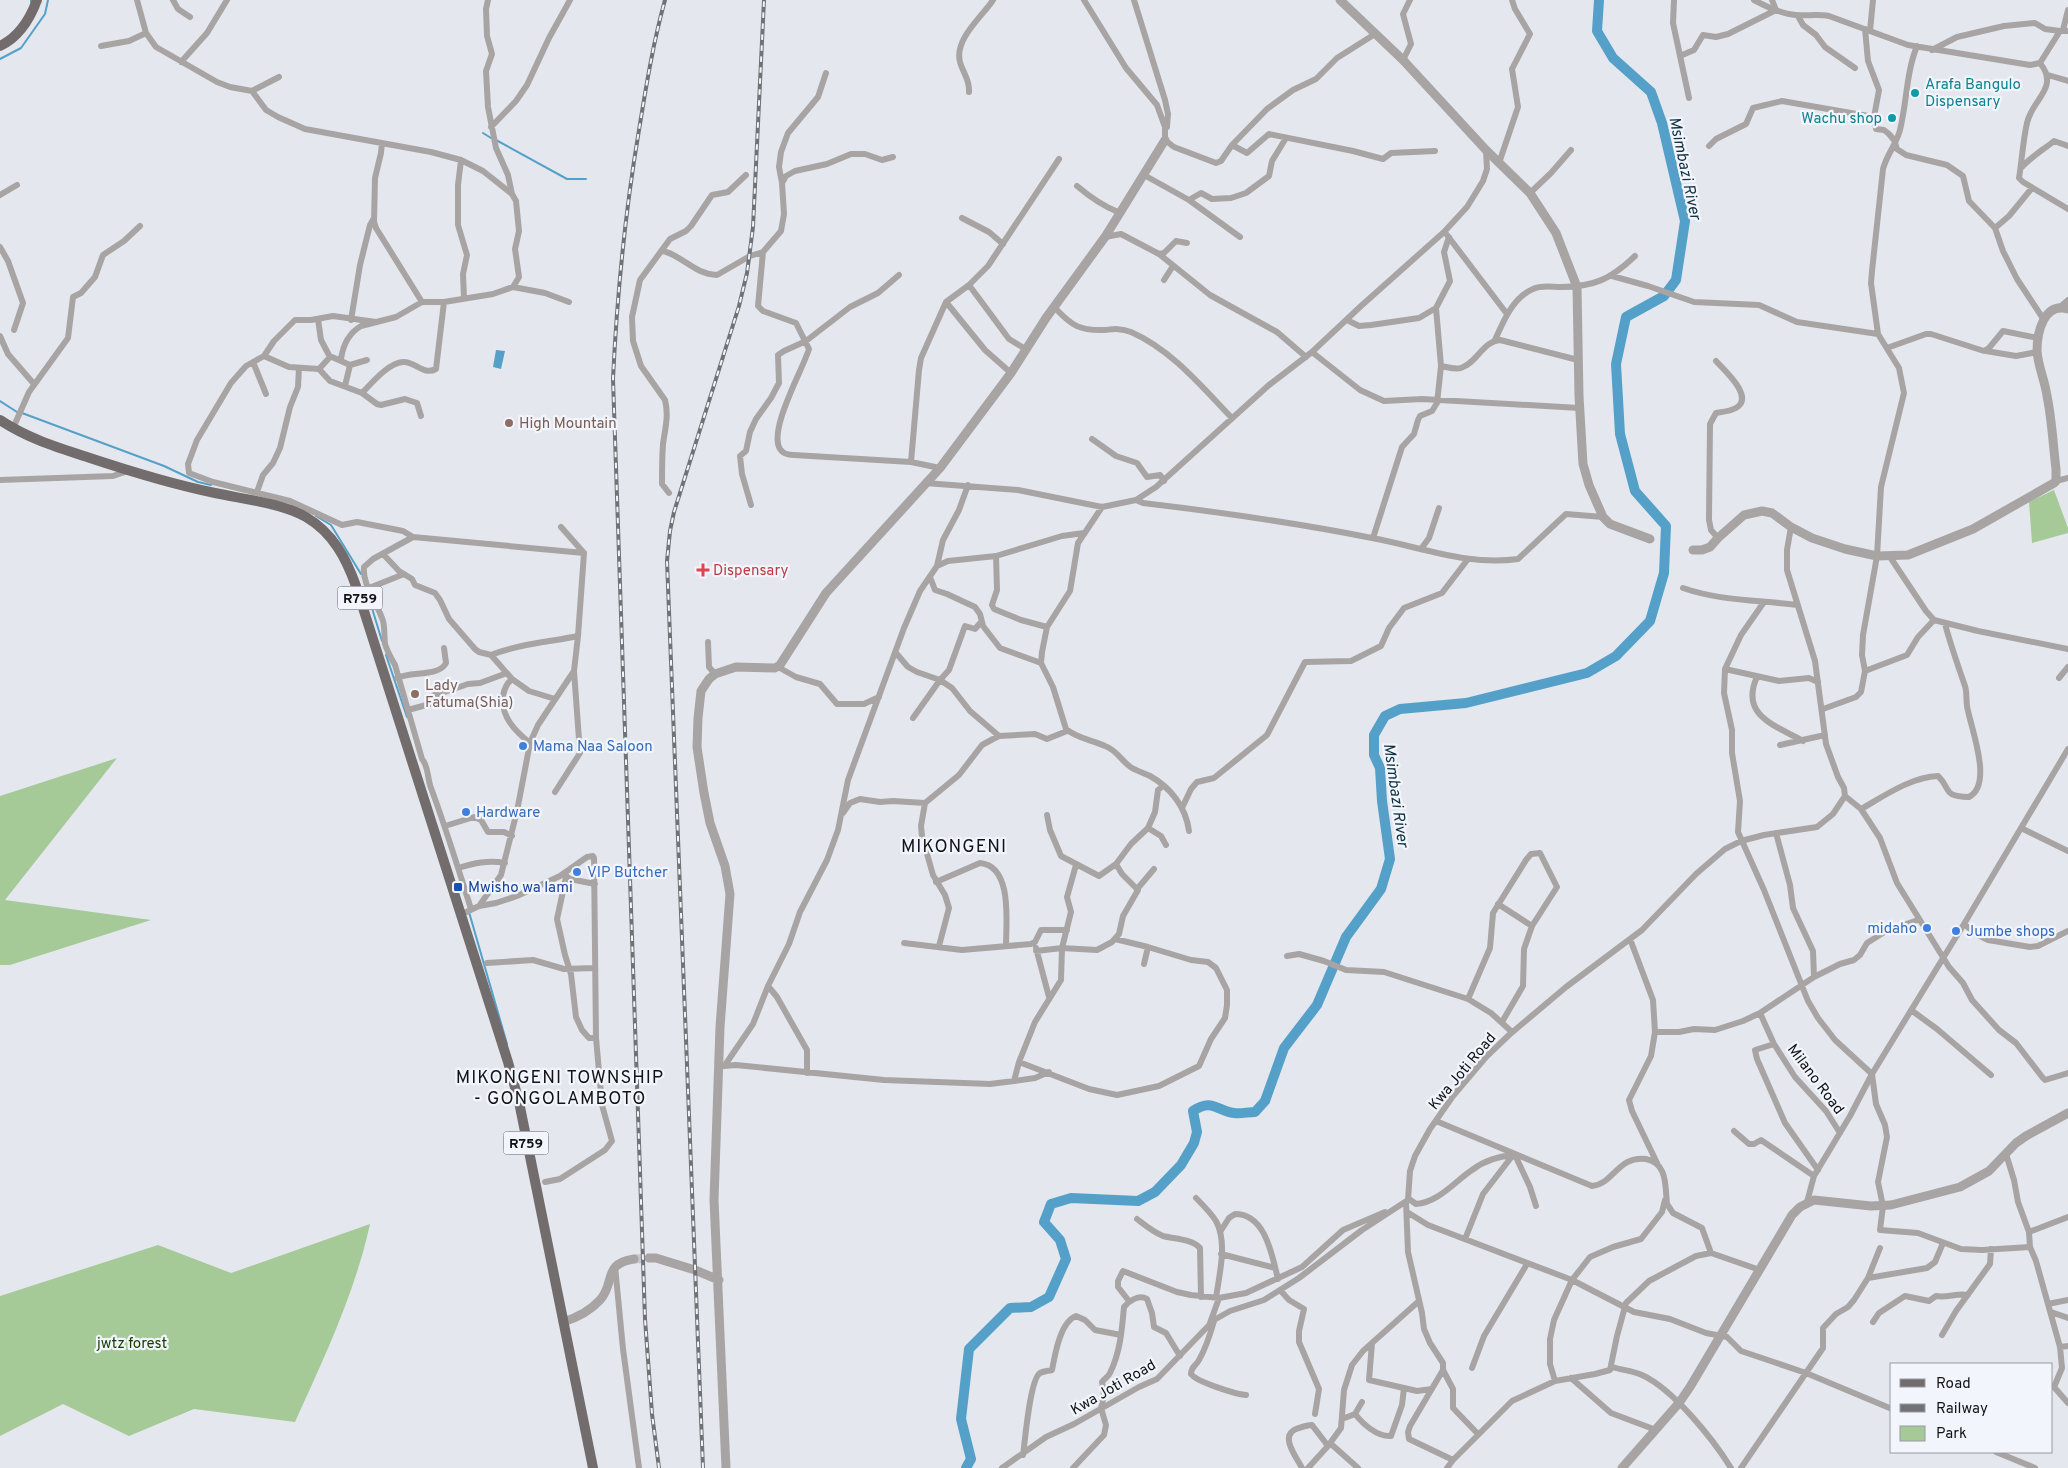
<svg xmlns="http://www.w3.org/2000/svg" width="2068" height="1468" font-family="Overpass,sans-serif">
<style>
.green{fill:#a5ca97}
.water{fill:#55a0c8}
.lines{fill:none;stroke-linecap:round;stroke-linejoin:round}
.stream{stroke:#55a0c8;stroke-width:2}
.river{stroke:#55a0c8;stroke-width:10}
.tertiary-tunnel{stroke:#c4c8cd;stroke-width:9;stroke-dasharray:9 4.5;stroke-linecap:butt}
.minor{stroke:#a8a4a4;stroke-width:6}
.tertiary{stroke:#a8a4a4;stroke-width:9}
.primary{stroke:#736c6c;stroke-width:10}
.rail-casing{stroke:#707276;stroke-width:4}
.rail{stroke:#f2f5fc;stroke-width:2;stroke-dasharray:5.5;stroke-linecap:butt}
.culture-dot{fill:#0f9aa8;stroke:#f2f5fc;stroke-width:2}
.education-dot{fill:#8d6e63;stroke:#f2f5fc;stroke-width:2}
.health-dot{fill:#e0444e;stroke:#f2f5fc;stroke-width:2}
.shop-dot{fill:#3f7fe0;stroke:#f2f5fc;stroke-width:2}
.transit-dot{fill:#1a4fb4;stroke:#f2f5fc;stroke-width:2}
.labels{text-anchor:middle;stroke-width:4.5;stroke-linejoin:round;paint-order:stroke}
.shield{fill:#f2f5fc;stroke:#55575a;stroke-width:1}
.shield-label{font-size:14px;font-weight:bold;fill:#121315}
.culture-label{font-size:15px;fill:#0d838f;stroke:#f2f5fc;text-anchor:start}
.education-label{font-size:15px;fill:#785e54;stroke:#f2f5fc;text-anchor:start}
.health-label{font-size:15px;fill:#be3a42;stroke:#f2f5fc;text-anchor:start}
.shop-label{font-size:15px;fill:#366cbe;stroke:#f2f5fc;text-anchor:start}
.transit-label{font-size:15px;fill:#164399;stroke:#f2f5fc;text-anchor:start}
.street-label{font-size:15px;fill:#121315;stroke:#f2f5fc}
.park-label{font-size:15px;fill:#163e00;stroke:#f2f5fc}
.water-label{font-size:16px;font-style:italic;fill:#0f3142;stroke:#f2f5fc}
.quarter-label{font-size:18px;letter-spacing:1px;fill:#121315;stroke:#f2f5fc}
</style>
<rect width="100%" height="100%" fill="#e4e8ee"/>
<!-- green -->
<path class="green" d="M2054,490L2068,528V533L2032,543L2029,502Z
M117,758L5,900L151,920L10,965H0V796Z
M370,1224C355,1293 324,1358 295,1422L194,1409L129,1436L63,1404L0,1436V1296L158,1245L231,1273Z"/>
<!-- water -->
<path class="water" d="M496,350L505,351L501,369L493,367Z"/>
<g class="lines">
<!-- stream -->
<path class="stream" d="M31,2V0
M0,59L21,48L45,14L48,0
M483,133L491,138
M496,140L567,179H586
M0,401L17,412
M22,413L164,466L198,482L211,485
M316,516L331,525L361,574
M368,595L382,641
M386,655L407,717
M469,912L507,1044"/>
<!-- river -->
<path class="river" d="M966,1468L971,1459L961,1419L969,1349L1010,1308L1031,1307L1049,1297L1066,1259L1060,1240L1044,1222L1051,1204L1071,1198L1138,1201L1155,1192L1181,1165L1194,1143L1197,1132L1193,1111C1212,1098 1217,1111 1234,1113C1241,1114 1248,1112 1255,1112L1265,1101L1284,1048L1317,1005L1346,937L1381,889L1390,859L1382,801L1380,768L1374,755V735L1385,716L1400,709L1466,703L1587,673L1616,656L1650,621L1664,573L1666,526L1635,491L1620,434L1616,364L1626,317L1664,296L1676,280L1685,221L1662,123L1651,92L1613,58L1597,31L1599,0"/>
<!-- tertiary-tunnel -->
<path class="tertiary-tunnel" d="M634,1259L649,1258"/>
<!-- minor -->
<path class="minor" d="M137,0L146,33L156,47L217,82L230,87L252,91L266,110L278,117L305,129L431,152L461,160L483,171L512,194L516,201L519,231L515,249L519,277L513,287L545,293L569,302
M173,0L178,9L190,17
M488,0L486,9L487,36L492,54L486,71L488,107L496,148L508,175L512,194
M1084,0L1126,68L1157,105L1165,127V140L1174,147L1216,163L1221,161L1232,145L1247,153L1269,134L1353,151L1383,159L1391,153L1435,151
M1134,0L1165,100L1168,114L1167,127
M1674,0L1673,23L1689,98
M1754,0C1767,7 1782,14 1796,15C1808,16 1818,14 1829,16L1908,45L2030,65L2040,63L2060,31H2068
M1772,0L1776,10
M1798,16L1803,25L1816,35L1825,47L1855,68
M1865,29L1868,61L1879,90L1874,117L1876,129L1884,130L1889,134L1894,140L1897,149L1906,155L1947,165L1963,176L1969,201L1995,228L2003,251L2017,279L2044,320
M2063,30L2068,10
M1870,31L1873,0
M101,46L129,41L146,33
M1932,50L1957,37L2004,26L2035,23L2045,29L2060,31
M1680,56L1694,50L1703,35L1716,37L1728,34L1776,10
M1403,60L1411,44L1403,14L1410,0
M181,62L207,33L227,0
M2040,63C2060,88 2032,99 2027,123C2023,140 2022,160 2019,178L2023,182L2068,209
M2048,75L2068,81
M252,91L279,77
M969,92C970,80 963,73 960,62C954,39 982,17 993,0
M491,127L516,101L527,85L549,38L570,0
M382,143L381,153L375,178L374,222L376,228L422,302
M1232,145L1267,109L1293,90L1316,79L1337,58L1375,34
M1709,146L1716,139L1746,124L1753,108L1782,101L1874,117
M461,160L458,185V225L467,255L463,274L464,298
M1499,163L1518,107L1512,69L1530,34L1515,9L1512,0
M2022,167C2032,156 2043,150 2054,141L2068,146
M1144,175L1189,200L1201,193L1212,199L1231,198L1246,193L1269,176L1272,161L1286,138
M782,183L786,176L795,171L827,164L851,154H865L882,160L893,157
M1077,186C1090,197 1103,206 1118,212L1122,210
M1530,193L1551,173L1571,150
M0,195L17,185
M1189,200L1240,237
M962,218L989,232L1003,244
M1995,228L2009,216L2032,188
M1447,235L1507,314
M1105,237L1121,234L1159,254L1164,253L1176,241L1187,243
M0,247L8,261L23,303L14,330
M663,251C683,256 694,274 717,275L750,256L763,252L781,231L784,214L782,183L779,167L781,152L788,133L818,97L826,73
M763,252L758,306L763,311L796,323L809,349C803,369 768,430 780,449C783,454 789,455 794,455L911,462L940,468
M1159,254L1210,295L1277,332L1306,357
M1612,276L1648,286L1694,302L1759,305L1797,322L1878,334
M1164,280L1173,266
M969,285L1009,339L1027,350
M946,302L985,350L1011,373
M2060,307L2068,300
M1055,308C1072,326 1080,331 1105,330C1114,329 1121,328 1131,332C1172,350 1202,387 1232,418
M318,319L321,340L330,357
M351,320L360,265L370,225L374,218
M1347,320L1359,326L1371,325L1419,318L1436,308L1450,281L1444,252L1449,237
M376,322L333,316L311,320H295L274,341L264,356L246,366L231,383L197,440L188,464L189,473L213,482L290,501L342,525L357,522L403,531L413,537L584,553
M0,336L8,354L34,384
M1495,340C1503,322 1513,297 1533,289C1541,285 1552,287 1560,287C1594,287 1611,279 1635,256
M1887,348L1926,334H1931L1984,351L1989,348L2003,331L2038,338
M1986,351L2016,356L2037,352
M1312,352L1360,390L1384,401L1422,399L1579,408
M264,356L289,367L319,369L330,357H332L350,365
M341,359C343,345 349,333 361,326L396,317L422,302H444L493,294L513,287
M1716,361C1724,370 1755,397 1736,408C1731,411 1722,412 1716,413L1710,424L1709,520L1711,530L1718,538
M253,362L266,394
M1441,366C1447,367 1455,370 1461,368C1477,363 1483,341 1500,340L1578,360
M319,369L330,381L362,393L377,404L381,405L405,399L417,403L421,416
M345,386L350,365L367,360
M362,393C372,383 388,363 403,362C415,361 423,376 436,369L444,302
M14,426L29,392L68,338L73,297L81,293L95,277L103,255L124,241L140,226
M1092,439L1116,456L1137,463L1147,477L1160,475L1164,481
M911,462L919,370L921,358L946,302L969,285L988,266L1059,159
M0,480L113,476L128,471
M2056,481L2068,478
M925,483L1018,490L1102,507L1136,500L1156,487L1269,385L1312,352L1361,306L1444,232L1467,207L1483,181L1487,169L1486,150
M257,492L263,475L273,463L280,448L290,407L298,387L299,368
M669,493L662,484C662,471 662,457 663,444C665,429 669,416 665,400L641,366L633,341L632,317L640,280L670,239L686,231L691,226L712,195L728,192L746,175
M1136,500L1143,503C1219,512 1297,523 1372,538C1421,547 1467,566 1518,559L1566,514L1603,517
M751,505L742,474L740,456L746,451L750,432L756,419L771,398L779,383L778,355L784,351L806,341L850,307L878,293L899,275
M1102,507L1078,543L1070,591L1047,627L1042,652L1041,663L1053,687L1066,729C1076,738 1092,740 1105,746C1117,750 1122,762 1132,768C1137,771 1144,773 1150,776C1170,787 1186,807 1189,831
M1791,527L1787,550V570L1815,661L1826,744L1838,777L1844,788L1845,796L1861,809L1880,838L1897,883L1949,967L1963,983L1972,1000L1999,1030L2016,1043L2043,1078L2045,1080L2068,1073
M413,537L373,559L364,567C362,585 378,604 383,621C385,629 384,636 385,644C387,651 391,658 395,665L422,759C429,767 427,778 431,788C446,828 458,868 471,909
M1373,538L1402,447L1414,434L1418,420L1420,416L1432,411L1437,403L1441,366L1436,308
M1421,549L1429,538L1439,508
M383,554L399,571L412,579L415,585L435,593L440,600L449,619L475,649L479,652L491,655L512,679L529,691L555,699
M996,556L997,590L992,605L994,609L1021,620L1047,627
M1890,557L1926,611L1934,620L1978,631L2068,649
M937,566L948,561L996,556L1062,536L1084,533
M930,577L935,590L947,594L975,607L980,614L983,626L1000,648L1041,663
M369,588L404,574
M1683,588C1720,601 1759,600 1797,605
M1764,602L1741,635L1725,669L1724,693L1732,730V753L1740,801L1738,832L1764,890L1808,1001L1818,1018L1835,1040L1872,1074L1876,1104L1885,1125L1887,1137L1878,1182L1883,1206L1880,1230L1918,1233L1961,1249L1982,1250L2030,1247
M708,642L709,667L715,674
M896,653L908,667L917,672L940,680L952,688L970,711L999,736
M491,655C519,644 549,642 578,636
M778,667L796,677L820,684L837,704H864L879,697
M1725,669L1779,681L1809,678L1818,682
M1865,671L1862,655L1863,635L1877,556L1881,487L1904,393L1899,368L1878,334L1871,283L1872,271L1883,169C1887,154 1896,145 1900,130C1907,102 1906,73 1917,46
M1757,677C1739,716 1777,726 1803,741
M397,678C411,671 439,677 446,663L444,648
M2059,678L2068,667
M512,679C506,684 504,689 503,696C501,717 515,731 530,743
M1823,709L1856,697L1861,692L1865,671L1907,655L1918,637L1934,620
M408,710L430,704L434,695L439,694L468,684L480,683L507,673
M913,718L940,680L949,670L965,626L975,629L981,622
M1780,745L1825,735
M555,792L580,753L574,671L578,636L584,553L561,527
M1182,808L1191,789L1197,782L1214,778L1267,735L1305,662L1351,661L1381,646L1389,628L1404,608L1442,593L1468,559
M1861,809C1884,796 1911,777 1938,776C1952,789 1941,796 1969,797C1994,784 1970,726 1967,706C1966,699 1967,692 1965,686C1958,666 1951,646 1945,624
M843,813L850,803L860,799L880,802L893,801L925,803
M1047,815L1050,830L1061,856L1099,876L1116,864L1131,844L1148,828L1155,812L1158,790L1163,786
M445,826L474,817L481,820L488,832H504L512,836
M1148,828L1161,836L1166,845
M2021,828L2068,851
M1776,833L1790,885L1793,908L1813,951L1814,977
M458,868C474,863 488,860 505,863
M564,874L570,879L595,884
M566,877L557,919L565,955L571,974L576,1017L582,1030L589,1038H596
M936,882L980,863C1013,866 1006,923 1006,946
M1138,888L1154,869
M1498,904L1532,926
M479,906L496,903L517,896L560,876L587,857L593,856L594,858L596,1038L602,1105L612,1141L605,1150L560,1179L545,1182
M462,914L479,906L501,875L517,811L530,743L538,725L574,671
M1964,924L1976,934L1988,940L2030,947L2038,946L2068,931
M1630,939L1653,1000L1655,1032L1651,1056L1629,1100L1632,1111L1657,1163
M904,943L962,950L1031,944L1035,942L1041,930H1067
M939,946L949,908L945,895L933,875L922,836L921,826L925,803L959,775L982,745L993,739L999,736L1035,734L1047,739L1067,731
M1036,948L1049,997
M1036,951L1062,948L1097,950L1112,942L1119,934L1123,916L1138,890L1122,874L1116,864
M1287,956L1299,954L1324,961L1346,970L1384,972L1468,999L1491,1013L1512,1032
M487,963L533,960L564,969L595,968
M1144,964L1148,947
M768,986L777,997L807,1050V1073
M1468,999L1490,948L1493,913L1526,860L1531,854L1540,853L1557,887L1532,926L1524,949L1523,986L1502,1022
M1911,1010L1937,1029L1991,1075
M1760,1013L1774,1044L1795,1077L1826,1111L1840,1133
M1655,1032H1679L1694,1029L1715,1030L1743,1021L1760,1013L1814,977L1840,964L1854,960L1860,955L1867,943L1886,931L1918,920
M1774,1044L1755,1050L1757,1059L1785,1123L1818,1170
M1019,1062L1089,1089L1117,1095L1159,1086L1199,1066L1211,1039L1225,1018L1227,1005V990L1216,968L1208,962L1191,960L1148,947L1115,939
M725,1065L753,1024L768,986L789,944L800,912L827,860L838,830L848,780L904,628L920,591L937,566L943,540L959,510L968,485
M724,1066L736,1065L884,1080L990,1084L1014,1081L1019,1062L1035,1022L1061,980L1062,948L1071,912L1067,897L1076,865
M1014,1081L1035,1078L1049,1072
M1436,1121L1592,1186C1614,1184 1618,1155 1646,1159C1668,1163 1665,1187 1667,1204L1673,1213L1702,1228L1711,1253
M1734,1131L1749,1144H1754L1761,1140L1814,1176
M2006,1154L2014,1180L2018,1202L2029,1232L2030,1247L2036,1261L2060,1347L2062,1368L2054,1387L2068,1403
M1515,1155L1530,1187L1536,1206
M1196,1198C1203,1205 1211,1213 1216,1221C1228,1243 1219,1275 1216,1298
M1409,1199L1416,1204C1439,1202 1454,1182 1472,1170C1485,1160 1499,1156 1515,1155
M1406,1202L1408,1252L1422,1313L1424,1329L1430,1343L1443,1363V1370L1453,1389V1408L1478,1434
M1807,1202L1814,1176L1850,1116L1872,1074L1964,924L2068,749
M1407,1212L1428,1225L1572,1280L1634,1312L1670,1319L1706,1333L1727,1337L1741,1351L1806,1373L1892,1409
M1137,1219C1146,1226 1153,1232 1163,1236C1175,1239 1192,1239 1200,1248L1201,1297
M1220,1232L1229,1218L1235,1214C1266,1214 1272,1256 1278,1279
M2029,1232L2068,1217
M1465,1239L1483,1194L1513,1155
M1221,1254L1275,1268
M615,1266L623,1349L639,1468
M1868,1278L1927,1268L1935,1262L1943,1243
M1280,1290L1289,1300L1304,1309L1299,1331V1342L1319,1389L1315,1414
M1129,1301L1118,1287V1281L1123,1271L1177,1292L1191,1295L1219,1298L1246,1293L1302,1267L1343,1230L1385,1212
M2048,1304L2068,1300
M2051,1312L2068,1318
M1214,1321C1210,1335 1206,1348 1199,1360C1196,1366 1191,1366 1191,1374C1197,1382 1235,1394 1246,1395
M1873,1322L1879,1313L1905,1296L1929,1301L1936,1296C1947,1298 1957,1293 1968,1295
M1210,1323L1219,1298
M1942,1335L1956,1311L1990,1264L1991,1249
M1372,1343L1369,1380L1417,1391L1432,1389
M2060,1347L2068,1346
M1612,1367C1622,1370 1633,1371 1642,1375C1673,1389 1713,1439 1731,1468
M1472,1368L1484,1336L1527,1264
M1443,1370L1410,1426L1408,1432L1409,1439L1453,1460
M1571,1378L1611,1413L1656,1430
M1555,1381L1550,1364V1339L1554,1320L1572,1280L1590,1257L1613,1247L1641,1239L1662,1212L1665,1200
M1355,1414C1363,1424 1377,1437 1391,1436L1402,1405L1404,1388
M1342,1419L1355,1414L1362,1402
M1330,1443L1358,1468
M1996,1452L2035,1468
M1023,1455C1025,1441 1030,1379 1040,1373C1044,1371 1048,1371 1052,1370C1055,1355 1060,1322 1076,1316L1085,1320L1095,1330L1121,1335
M1002,1468L1046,1437L1074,1424L1139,1387L1157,1379L1214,1320L1230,1311L1264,1300L1299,1278L1362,1230L1408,1200L1410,1171L1415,1156L1430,1129L1453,1096L1486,1057L1509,1035L1566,987L1642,930L1696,874L1725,849L1741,841L1764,835L1817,827L1833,814L1845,796
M1073,1468L1104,1435L1106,1425L1101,1408L1104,1395L1102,1382C1105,1378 1108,1377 1110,1373C1120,1353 1122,1330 1124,1307C1129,1301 1139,1294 1147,1299L1152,1313L1154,1327L1166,1333L1180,1356
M1302,1468C1297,1458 1279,1436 1296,1429C1302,1427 1307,1425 1312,1425L1328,1446
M1308,1468L1328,1446L1341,1428L1344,1390L1352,1365L1363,1351L1419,1301
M1447,1468L1453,1460L1512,1401L1555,1381L1595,1374L1610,1370L1617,1336L1626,1303L1649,1281L1696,1256L1711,1253L1760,1270
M1741,1468L1823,1348V1328L1836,1314L1848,1307L1854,1300L1868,1278L1880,1248"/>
<!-- tertiary -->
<path class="tertiary" d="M1340,0L1403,60L1486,150L1530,193L1556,233L1577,287L1579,396L1583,464L1589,485L1603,517L1610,524L1650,539
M1693,550H1702L1710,547L1718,538L1744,515L1762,511L1772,513L1791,527L1812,538L1845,549L1877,556L1908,555L1973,529L2054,483L2056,481V469C2053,445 2052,420 2047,396C2045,381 2038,366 2037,351C2037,332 2044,302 2068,309
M649,1258H656L695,1270L719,1280
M563,1322C576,1318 590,1311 600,1300C616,1282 602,1264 634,1259
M726,1468L714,1200L720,1027L730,894L725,866L710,823L704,793L697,747L698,718L701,691L709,679L715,674L736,667L775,668L780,665L826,593L940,468L1011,373L1046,318L1105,237L1165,140
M1622,1468L1679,1403L1690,1387L1792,1215L1800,1207L1814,1200L1871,1206L1891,1205L1960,1187L1989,1171L2016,1143L2026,1136L2068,1113"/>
<!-- primary -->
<path class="primary" d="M0,46C19,37 30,19 37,0
M0,420C27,438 56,447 87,457C129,471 171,484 215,493C242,499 282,503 306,517C333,533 346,558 356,586L508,1062L519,1102L593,1468"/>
<!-- rail casing -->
<g class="rail-casing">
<path id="rail" d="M659,1468L652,1414L645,1319L613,379C617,295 625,213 639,130C646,87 653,43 665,0
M703,1468L667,561L670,531L674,512L739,306L747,273L753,227L764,0"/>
</g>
<!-- rail -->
<use href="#rail" class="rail"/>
</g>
<!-- markers -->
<g class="culture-dot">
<circle cx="1915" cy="93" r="5"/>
<circle cx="1892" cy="118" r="5"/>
</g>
<g class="education-dot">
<circle cx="509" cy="423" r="5"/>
<circle cx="415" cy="694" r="5"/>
</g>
<path class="health-dot" d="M700.5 562.5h5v5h5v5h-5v5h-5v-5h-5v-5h5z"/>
<g class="shop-dot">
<circle cx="523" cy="746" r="5"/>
<circle cx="466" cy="812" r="5"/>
<circle cx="577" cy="872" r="5"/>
<circle cx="1927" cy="928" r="5"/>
<circle cx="1956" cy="931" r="5"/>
</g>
<rect class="transit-dot" x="453" y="882" width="10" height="10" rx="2.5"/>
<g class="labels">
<!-- shield labels -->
<g class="shield">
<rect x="337.5" y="586.5" width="45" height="23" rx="4"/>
<rect x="503.5" y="1131.5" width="45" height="23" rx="4"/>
</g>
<g class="shield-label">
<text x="360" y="603">R759</text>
<text x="526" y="1148">R759</text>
</g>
<!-- culture labels -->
<g class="culture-label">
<text x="1925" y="89">Arafa Bangulo<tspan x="1925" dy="17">Dispensary</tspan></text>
<text x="1882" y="123" text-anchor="end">Wachu shop</text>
</g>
<!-- education labels -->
<g class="education-label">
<text x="519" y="428">High Mountain</text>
<text x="425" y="690">Lady<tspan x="425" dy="17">Fatuma(Shia)</tspan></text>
</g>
<!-- health labels -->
<g class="health-label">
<text x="713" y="575">Dispensary</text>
</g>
<!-- shop labels -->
<g class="shop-label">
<text x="533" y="751">Mama Naa Saloon</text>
<text x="476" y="817">Hardware</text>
<text x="587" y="877">VIP Butcher</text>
<text x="1917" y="933" text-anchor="end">midaho</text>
<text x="1966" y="936">Jumbe shops</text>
</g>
<!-- transit labels -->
<g class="transit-label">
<text x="468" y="892">Mwisho wa lami</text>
</g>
<!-- street labels -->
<g class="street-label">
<text transform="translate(1462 1071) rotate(-50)" y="5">Kwa Joti Road</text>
<text transform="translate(1816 1079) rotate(53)" y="5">Milano Road</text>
<text transform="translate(1113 1387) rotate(-30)" y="5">Kwa Joti Road</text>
</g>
<!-- park labels -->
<g class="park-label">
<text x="132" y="1348">jwtz forest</text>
</g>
<!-- water labels -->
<g class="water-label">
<text transform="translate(1686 168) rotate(78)" y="6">Msimbazi River</text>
<text transform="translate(1397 795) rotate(82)" y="6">Msimbazi River</text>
</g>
<!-- quarter labels -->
<g class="quarter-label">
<text x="954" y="852">MIKONGENI</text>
<text x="560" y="1083">MIKONGENI TOWNSHIP<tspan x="560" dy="21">- GONGOLAMBOTO</tspan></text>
</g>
</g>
<!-- legend -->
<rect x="1890" y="1363" width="162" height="90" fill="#f2f5fc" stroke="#989ba0"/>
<rect x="1900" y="1379" width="25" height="8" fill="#736c6c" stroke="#989ba0"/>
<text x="1936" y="1388" font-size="15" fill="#121315">Road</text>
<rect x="1900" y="1404" width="25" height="8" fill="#707276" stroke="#989ba0"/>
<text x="1936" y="1413" font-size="15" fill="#121315">Railway</text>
<rect x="1900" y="1426" width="25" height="15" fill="#a5ca97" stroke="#989ba0"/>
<text x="1936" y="1438" font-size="15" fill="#121315">Park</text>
</svg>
